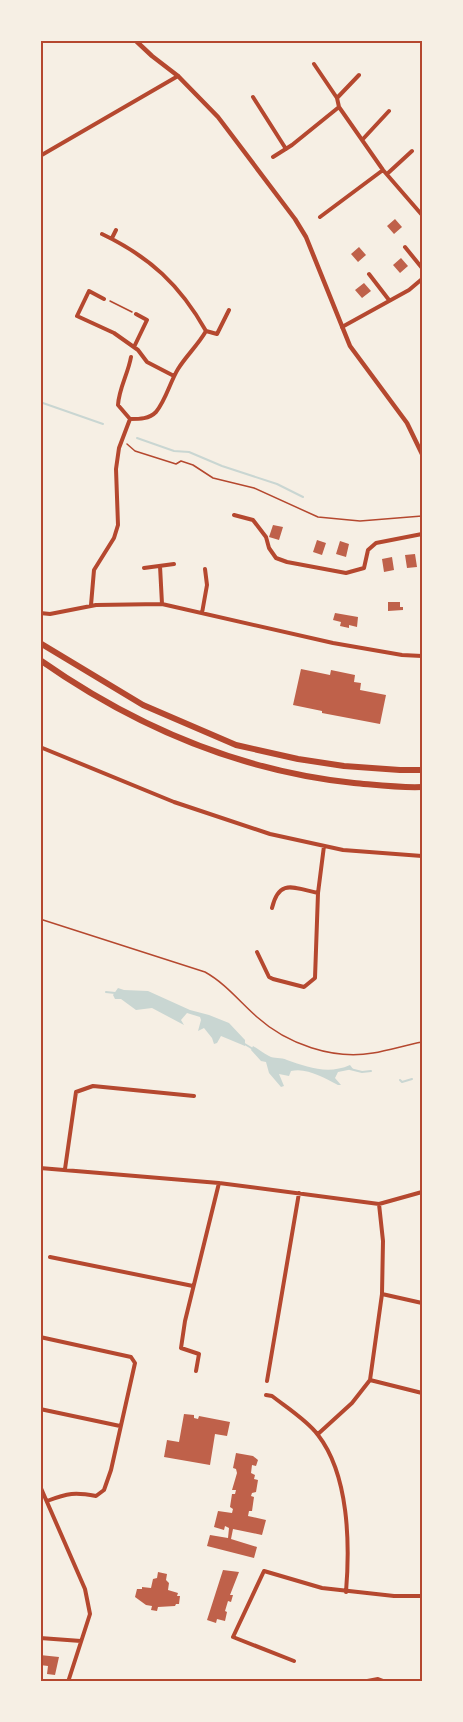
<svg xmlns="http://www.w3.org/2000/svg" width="463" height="1722" font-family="Rubik,sans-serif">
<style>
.water{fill:#c9d6d2}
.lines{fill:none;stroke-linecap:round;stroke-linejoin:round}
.stream{stroke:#c9d6d2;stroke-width:2}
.building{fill:#bf614a}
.path{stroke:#b5482f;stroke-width:1.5}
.minor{stroke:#b5482f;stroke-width:4}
.tertiary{stroke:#b5482f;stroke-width:4.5}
.trunk{stroke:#b5482f;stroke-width:6}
.neatline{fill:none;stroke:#b5482f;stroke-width:2}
</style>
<rect width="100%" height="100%" fill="#f6efe4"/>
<!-- water -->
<path class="water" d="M118,988L124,990L148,991L190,1010L209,1015L229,1023L245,1040V1046L221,1036L217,1043L214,1044L212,1038L204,1028L198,1031L201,1020L200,1017L187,1013L181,1020L184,1025L152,1008L136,1010L121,999H115L113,995Z
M253,1046C258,1049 263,1053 269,1056C274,1059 281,1057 287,1060C307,1067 328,1075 350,1065L353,1069L338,1072L335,1078L341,1085H338C325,1078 306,1067 291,1071L289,1076L279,1074L284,1086L281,1087L269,1073L266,1062L261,1061L251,1050Z"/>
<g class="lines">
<!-- stream -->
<path class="stream" d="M40,402L103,424
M137,438L174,451L189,452L222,466L277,484L303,497
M106,992L115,993
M243,1043L253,1049
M350,1069L362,1072L371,1071
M400,1080L402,1082L412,1079"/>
</g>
<!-- building -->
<path class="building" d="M395,219L402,227L394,234L387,226Z
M359,247L366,255L358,262L351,254Z
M401,258L408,266L400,273L393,265Z
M364,283L371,291L362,298L355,290Z
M273,525L283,527L279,540L269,537Z
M317,540L326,543L322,555L313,552Z
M340,541L349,544L346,557L336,554Z
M415,554L417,567L407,568L405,555Z
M392,557L394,570L384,572L382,559Z
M388,602H400V607H403V610L388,611Z
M335,613L358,617L357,627L349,625V628L340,626L341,622L333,620Z
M301,669L330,675L331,670L355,675L354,682L361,683L360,690L386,695L380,724L322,713V711L293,705Z
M184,1414L194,1415V1418L198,1419L199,1416L230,1422L227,1436L215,1434L210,1465L164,1457L167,1440L179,1442Z
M236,1453L253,1456L258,1460L256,1466L252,1465L251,1473L255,1475L254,1479L258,1480L256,1492L252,1493L251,1496L254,1497L252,1511H249L248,1516L266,1520L262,1535L233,1529L231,1539L257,1547L254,1558L207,1546L210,1535L228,1538L229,1528L225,1526L224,1530L214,1527L218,1511L232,1513L233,1509L230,1507L232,1494H235L236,1490H232L237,1473L236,1469L233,1468Z
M223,1570L239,1572L230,1595H233L231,1602L228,1601L225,1611L227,1612L225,1621L217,1619L216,1623L207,1620Z
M158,1572L167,1574L166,1580L169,1583L168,1590L178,1593L177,1596H180L179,1604H176L175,1606L158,1607L157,1611L151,1610L152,1606L146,1605L135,1597L137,1589H142V1587L151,1588L153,1579L157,1578Z
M40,1655L59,1657L55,1675L47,1674L48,1666L40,1665Z"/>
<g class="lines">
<!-- path -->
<path class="path" d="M110,301L132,312
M127,444L135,451L176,464L181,461L193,465L213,478L254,488L318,517L360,521L422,516
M40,919L205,972C225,983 240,1002 257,1017C287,1044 333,1060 373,1053C390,1050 406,1045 422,1042"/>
<!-- minor -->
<path class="minor" d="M314,64L337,98L339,107L383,170L422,215
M253,97L286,149
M337,98L359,75
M363,139L389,111
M40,156L178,76
M273,157L292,145L339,107
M387,174L412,151
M320,217L383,170
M102,234C150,257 180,285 206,331C198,345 186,356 178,369C170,382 166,400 156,412C149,419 140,419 130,419L118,405C119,388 128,374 131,357
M112,238L116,230
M405,247L422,268
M369,274L389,300
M104,299L89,291L77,316L114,333L138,350L147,362L174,376
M342,327L409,290L422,279
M206,331L217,334L229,310
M134,347L147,320L136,314
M234,515L253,520L266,537L269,548L276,558L287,562L346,573L364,568L368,550L376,543L422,534
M160,566L162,604
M144,568L174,564
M91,605L94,570L114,538L118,525L116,469L119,448L130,419
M40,613L50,614L96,605L162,604L333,643L402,655L422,656
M202,613L207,585L205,569
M40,747L174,802L270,834L343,850L422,856
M272,908C279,878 294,888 318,893
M257,952L269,977L273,979L304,987L315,978L318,893L324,846
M40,1168L219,1183L379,1204L422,1192
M65,1169L76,1092L93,1086L194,1096
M50,1257L193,1286
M382,1294L422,1303
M40,1337L131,1357L135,1363L111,1470L104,1490L96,1496C75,1492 68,1493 47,1501
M196,1371L199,1354L181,1348L185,1321L219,1183
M370,1380L422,1393
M267,1381L299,1193
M266,1395L272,1396C286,1407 308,1421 318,1435C349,1475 350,1544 346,1592
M40,1409L120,1426
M318,1434L352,1403L370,1380L382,1294L383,1241L379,1204
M40,1486L85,1589L90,1614L68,1682
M40,1638L81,1641
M294,1661L233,1637L264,1571L322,1588L394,1596H422
M362,1682L378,1679L386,1682"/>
<!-- tertiary -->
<path class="tertiary" d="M135,40L152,56L178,76L218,117L295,219L306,237L350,346L407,423L422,454"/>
<!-- trunk -->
<path class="trunk" d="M40,643L143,705L236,745L298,759L344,766L400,770H422
M40,660C134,726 240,771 354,783C377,785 400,788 422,787"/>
</g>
<!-- border -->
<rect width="463" height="1722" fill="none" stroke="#f6efe4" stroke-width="84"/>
<rect x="42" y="42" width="379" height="1638" class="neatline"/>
</svg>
